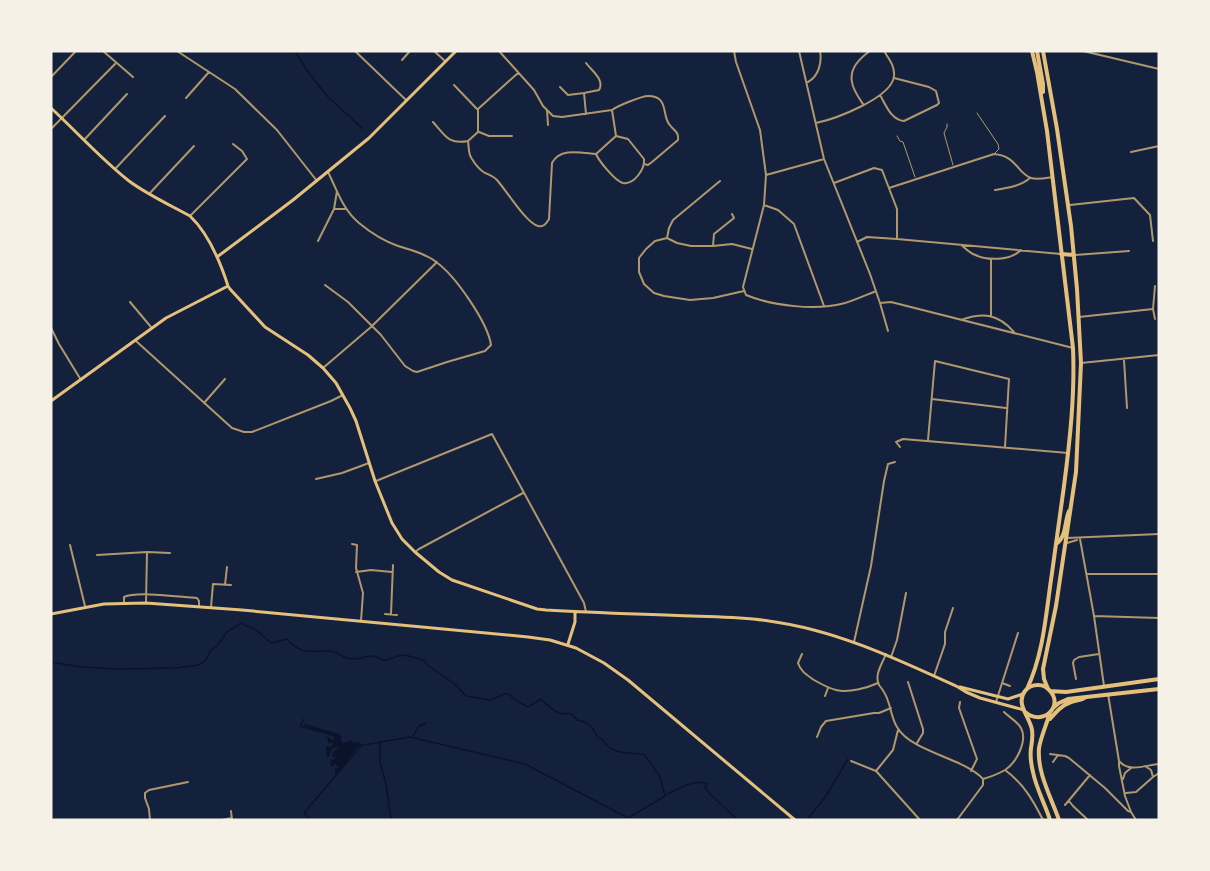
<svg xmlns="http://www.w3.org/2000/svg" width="1210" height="871" font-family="Montserrat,sans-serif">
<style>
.water{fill:#0b132b}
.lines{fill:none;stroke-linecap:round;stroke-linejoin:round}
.stream{stroke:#0b132b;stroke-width:1.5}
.service{stroke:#b1986c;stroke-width:1}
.minor{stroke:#b1986c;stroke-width:2}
.tertiary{stroke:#b1986c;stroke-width:2}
.secondary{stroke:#e5c07b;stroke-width:3}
.trunk{stroke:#e5c07b;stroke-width:4}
</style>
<rect width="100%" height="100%" fill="#14213d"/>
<!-- water -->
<path class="water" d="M305,724L339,734L342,736L341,740L343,743L348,742L351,740L354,743L359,742L362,745L356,749L337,774H335V768L337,769L338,767L335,764L332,767L330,766L331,762L330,761V759L334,760L336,755L333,758L332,754L338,747L337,746C332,749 329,751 330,757H327L326,746L332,747L333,744L332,742L328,744V739L324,735L333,740L335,738L330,734L304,726Z"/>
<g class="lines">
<!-- stream -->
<path class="stream" d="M295,51L308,72L327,96L363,129
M51,662L82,667L116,669L176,668L198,665L205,661L211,650L217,646L227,632L241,623L256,630L271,643L287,639C304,657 309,650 330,651C337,651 343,659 352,659C358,660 364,656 371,656C375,656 380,659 384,660C390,660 393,657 398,656C406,653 417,659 425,661L427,665L455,684L466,696L491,700L504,694H509L515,700L528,707L541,699C546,704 552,710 559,713C568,716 569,709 577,720C591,723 592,726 598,738L602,739C611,755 627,753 644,754L659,775L665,795C678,790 693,778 707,784L705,788L710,794L738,820
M304,719L300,726L335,736
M413,736L419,726L426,723
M380,743V763L386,784L391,820
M363,745L410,737L525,764L628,818L665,796
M310,820L304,813L361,746
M807,820L826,796L848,759"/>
<!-- service -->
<path class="service" d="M977,113L998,144L999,149L995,153
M947,124V127L944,133L953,165
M897,136L900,141L903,142L915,177"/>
<!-- minor -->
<path class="minor" d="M103,51L133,77
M177,51L235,89L277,130L317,181
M355,51L406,100
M434,51L445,61
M499,51L534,90L543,106L553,116L562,117L612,110
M734,51L736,62L760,130L766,175L764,205L743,287L746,295C773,306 816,311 845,303C855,300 866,295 876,291
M799,51L824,159L870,274L880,303L888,331
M402,60L410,51
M518,73L478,109V132L468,141C469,147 468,154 472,159C475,164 480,170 485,173C490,175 493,176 497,180C506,190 526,223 538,226C544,227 546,224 549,219L552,163C560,147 582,153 596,154
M51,77L76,51
M808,82C819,76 822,62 820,51
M454,85L477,109
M560,87L568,95L584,93L599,90C605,80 592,71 586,63
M584,93L586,114
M880,95C886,105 891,120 904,121L937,105L939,103L936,91L929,87L894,78
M186,98L209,72
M863,104C859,98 853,90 852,82C849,68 860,58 870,51
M547,110L548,125
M433,122C445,135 448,145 468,141
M816,123C835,119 892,98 894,76C895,66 889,59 884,51
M51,129L116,63
M479,132L489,136H512
M84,140L127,94
M1131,152L1159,146
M596,154L616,136L612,110C617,106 642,96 648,96C653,96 658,97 661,101C666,108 664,117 669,124C673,130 679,131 678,140L652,162L648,165L644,164
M596,154C599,161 615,181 623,183C634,185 645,169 644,159L628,139L616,136
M115,169L165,116
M766,175L824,159
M834,183L874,168L882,170L897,209V239
M889,188L994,154C1017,156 1017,173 1031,178C1037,180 1046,178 1052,177
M995,190C1007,188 1021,186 1030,178
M149,194L194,146
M764,205L778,210L794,224L824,306
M1070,205L1134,198L1150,215L1153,241
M334,209H346
M190,216L247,159L242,151L233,144
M667,238L669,228L673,220L720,181
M318,241L334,209L337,191
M857,242L867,237L897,239L1061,254
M961,245C965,248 969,252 973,254C987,261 1010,261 1021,250
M713,246L714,234L734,218L732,214
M1075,255L1129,251
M325,285L348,302L381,335L405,366L413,371L417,372L447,362L485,351L491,345C488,323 455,275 436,262C433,259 428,257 424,255C416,251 407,249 398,246C384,241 371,233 359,223C343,210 337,190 328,172
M744,291L713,298L690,300L664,296L654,293L644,284L639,272V258L646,249L655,241L667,238L677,243L691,246H713L732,244L752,249
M130,302L151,327
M880,303L891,302L1073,348
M991,316V259
M1079,317L1153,309
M1155,319L1153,309L1155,286
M961,320C984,312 998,314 1014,332
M51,328L59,344L81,380
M136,341L232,428L244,432H252L331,401L343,395
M1124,360L1127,408
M1081,363L1159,355
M323,368L371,327L437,262
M932,399L1006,408
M204,403L225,379
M928,440L935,361L1009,379L1005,447
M900,447L896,442L903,439L1068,453
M316,479L342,473L369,463
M376,481L492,434L584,603L586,612
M1080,539L1094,616L1104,686
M352,544L357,545L356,568L363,593L361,621
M70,545L85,606
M415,552L419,549L523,493
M97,555L147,552L170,553
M356,572L371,570L392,572
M1087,574H1159
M225,585L227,567
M124,603V597C137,591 180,597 197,598L199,601V606
M146,603L147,552
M211,607L213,584L231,585
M385,614L397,615
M391,614L393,565
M1094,616L1159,618
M854,642L871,566L884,481L888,464L895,462
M802,654L798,663C801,672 807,675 814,680C821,684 828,688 836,690C849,693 867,688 878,683
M886,654C882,664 874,675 879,685C883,690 886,694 888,701C891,709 892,719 897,727C911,752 964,758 983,779
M891,657L897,640L906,593
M934,676L945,644V632L953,608
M1076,679L1073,663L1074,660L1079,657L1099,654
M908,682L923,729V733L917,743
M1002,683L1010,686
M1108,694L1119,761V766L1125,796L1131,812
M825,696L828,688
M960,702L959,708L977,759L971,771
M996,702L1018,633
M817,737L821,727L826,721L874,713H879L891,708
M1050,754L1065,756L1069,758L1105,788L1128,811L1131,812L1136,820
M851,761L876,771L920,820
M1119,761C1129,773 1146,765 1159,764
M1053,762L1058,755
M1005,770C1023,783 1033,800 1043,820
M876,771L893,750L898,730
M1153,777L1159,773
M983,779C990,777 998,774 1005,770C1016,763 1028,741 1021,728C1018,722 1009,717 1004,712
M1123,779L1125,773L1131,768
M1126,793L1136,792L1153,777L1151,770L1145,766
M1069,801L1073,806L1088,820
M1065,805L1090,775
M231,811L232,820
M150,820L149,809L145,798V793L149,790L188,782
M222,820L232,818
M957,820L983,785V779"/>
<!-- tertiary -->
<path class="tertiary" d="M1083,51L1159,69
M1067,538L1159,534
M1067,543L1077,540"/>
<!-- secondary -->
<path class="secondary" d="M51,108C77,132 101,159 129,181C148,195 170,205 190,216C209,234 220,261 228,286L230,289L265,327L308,355L323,368L336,383L350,408L356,421L375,481L392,523L402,539L415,552L439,572L452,580L537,609L546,610C594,613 643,614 692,616C718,617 744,617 769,621C836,630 897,659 958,687L966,692L980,698L1024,710
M217,257L293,200L369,138L456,51
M51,401L166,318L228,286
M51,614L104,604L146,603L242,610L528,637L550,640L576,648L604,663L628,680L795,820
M568,644L575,622V612
M960,687L1008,699L1023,694"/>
<!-- trunk -->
<path class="trunk" d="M1037,51L1043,84V92
M1043,51L1057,129L1071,226L1077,289L1081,363L1076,472L1056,606L1043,669L1044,679L1048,689
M1061,254L1074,255
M1056,544C1067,536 1064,523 1069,511
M1027,689C1044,653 1046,612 1052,573C1056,544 1060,515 1064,486C1070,440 1075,394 1073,348L1047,131L1037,72L1032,51
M1050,691L1066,692L1159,679
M1053,708L1059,703L1068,699L1159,689
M1025,712C1043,727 1064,706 1050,691C1047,687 1042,685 1038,685C1033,685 1028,687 1025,691C1015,704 1030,717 1032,730C1033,737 1032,742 1031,748C1030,756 1031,764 1033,772C1036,788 1045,804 1050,820
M1050,712C1047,724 1041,736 1039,748C1037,773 1051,797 1059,820
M1050,719C1056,712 1062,705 1071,702C1077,700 1081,701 1086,697"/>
</g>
<!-- border -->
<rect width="1210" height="871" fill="none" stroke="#f6f1e7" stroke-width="105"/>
</svg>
